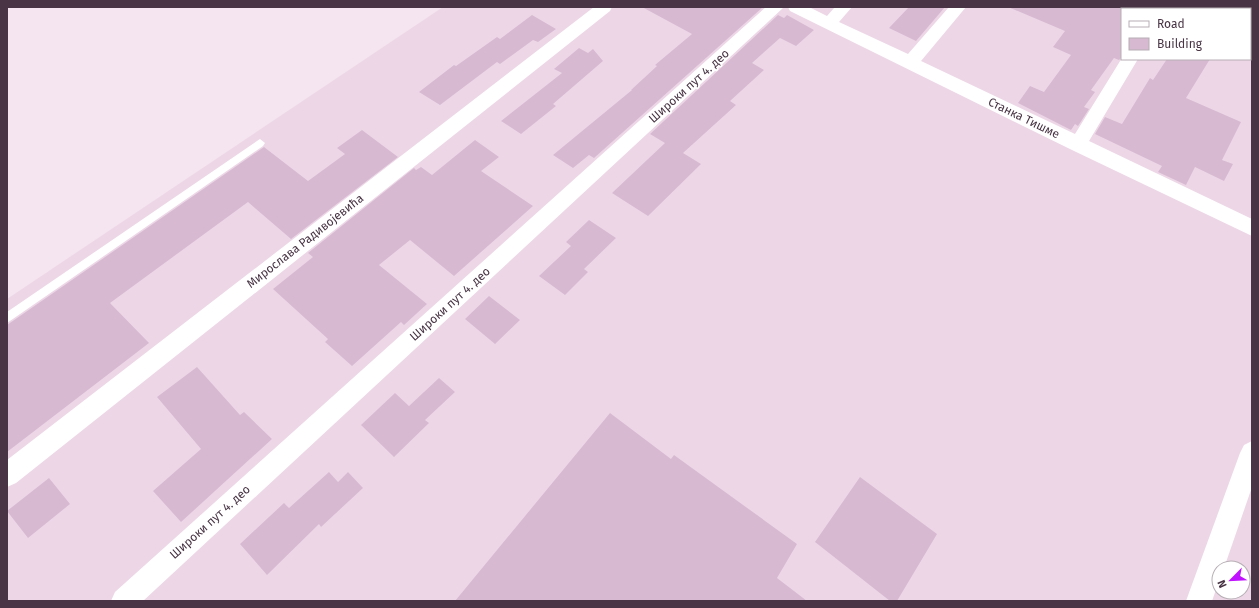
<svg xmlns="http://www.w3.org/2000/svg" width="1259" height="608" font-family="'Fira Sans',sans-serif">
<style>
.residential{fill:#edd7e7;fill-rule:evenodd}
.building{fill:#d7bad1}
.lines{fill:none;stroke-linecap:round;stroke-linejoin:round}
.service{fill:#fff;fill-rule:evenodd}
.minor{fill:#fff;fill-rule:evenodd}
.labels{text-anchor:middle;stroke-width:3.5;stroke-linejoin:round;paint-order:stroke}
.street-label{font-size:12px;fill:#483444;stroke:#fff}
</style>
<rect width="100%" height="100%" fill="#f4e5f0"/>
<!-- residential -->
<path class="residential" d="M443,7H1252V601H7V299ZM1122,9H1250V59H1122ZM1219,568H1243V592H1219Z"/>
<!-- building -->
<path class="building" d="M642,7H763L594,158L589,155L573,168L553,155L632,90H631L657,66L655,65L692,34Z
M909,7H945L916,41L889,28Z
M1008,7H1122V57L1119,60L1114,58L1091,90L1095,92L1084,107L1089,109L1078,126L1075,124L1071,130L1018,103L1030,86L1044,92L1071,55L1053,47L1065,31Z
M532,15L556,29L538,42L533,40L500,64L497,62L440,105L419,92L454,65L456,66L497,37L500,39Z
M778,15L784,18L787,15L814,30L796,46L780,38L752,63L764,70L730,101L736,105L683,153L701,164L648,216L612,193L665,143L650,134Z
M579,48L588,53L593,49L603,61L553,104L556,106L521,134L501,121L562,73L554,69Z
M1167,59H1210L1186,98L1241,122L1222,160L1233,164L1224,181L1195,167L1186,185L1158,172L1162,166L1095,134L1105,117L1122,124L1150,78L1153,80Z
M362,130L398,157L291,239L248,202L110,303L149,343L7,452V325L264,147L308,181L345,154L337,148Z
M475,140L499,157L481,171L533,206L454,276L410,240L379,265L427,304L404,325L401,322L352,366L325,342L328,339L273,289L313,257L308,253L414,168L416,170L421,167L432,175Z
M589,220L616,238L584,269L588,272L565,295L539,276L571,246L566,242Z
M489,296L520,320L495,344L465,319Z
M197,367L240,415L244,412L272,439L181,522L153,491L201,449L157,397Z
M439,378L455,392L425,420L429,423L394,457L361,425L395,393L409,406Z
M610,413L671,459L674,455L797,544L777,578L807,601H455Z
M329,472L338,482L348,472L363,488L321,527L319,524L267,575L240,544L284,503L289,508Z
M860,477L937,534L897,601H890L815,542Z
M49,478L70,504L28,538L7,511Z"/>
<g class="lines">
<!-- service -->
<path class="service" d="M260,139L265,143L263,146L7,323V312Z"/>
<!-- minor -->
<path class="minor" d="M594,7H612L610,11L16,483L7,487V460Z
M766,7H784L143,601H111L115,592Z
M788,7H809L827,16L835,7H852L839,22L908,54L949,7H966L921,61L1075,134L1122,58L1138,59L1089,141L1252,219V236L1072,150L790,11Z
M1154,7H1170L1169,9H1153Z
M1252,441V487L1224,568H1219V581L1212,601H1186L1240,453L1244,445Z"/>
</g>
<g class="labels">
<!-- street labels -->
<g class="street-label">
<text transform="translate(689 86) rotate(-42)" y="4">Широки пут 4. део</text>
<text transform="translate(1024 118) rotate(26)" y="4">Станка Тишме</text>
<text transform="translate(305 241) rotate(-38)" y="4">Мирослава Радивојевића</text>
<text transform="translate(450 304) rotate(-42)" y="4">Широки пут 4. део</text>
<text transform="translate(210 522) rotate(-42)" y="4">Широки пут 4. део</text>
</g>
</g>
<!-- border -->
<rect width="1259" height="608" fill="none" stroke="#483444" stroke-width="16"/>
<!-- legend -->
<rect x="1121" y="8" width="130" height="52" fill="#ffffff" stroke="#b6aeb4"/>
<rect x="1129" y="21" width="20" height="6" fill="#ffffff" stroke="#b6aeb4"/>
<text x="1157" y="28" font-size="12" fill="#483444">Road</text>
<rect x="1129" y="38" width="20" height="12" fill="#d7bad1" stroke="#b6aeb4"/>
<text x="1157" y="48" font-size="12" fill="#483444">Building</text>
<!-- north arrow -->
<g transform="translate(1231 580) rotate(246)"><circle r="19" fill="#ffffff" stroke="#b6aeb4"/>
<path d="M0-3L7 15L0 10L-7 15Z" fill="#c112ff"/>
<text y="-6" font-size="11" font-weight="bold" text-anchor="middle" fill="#483444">N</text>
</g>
</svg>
